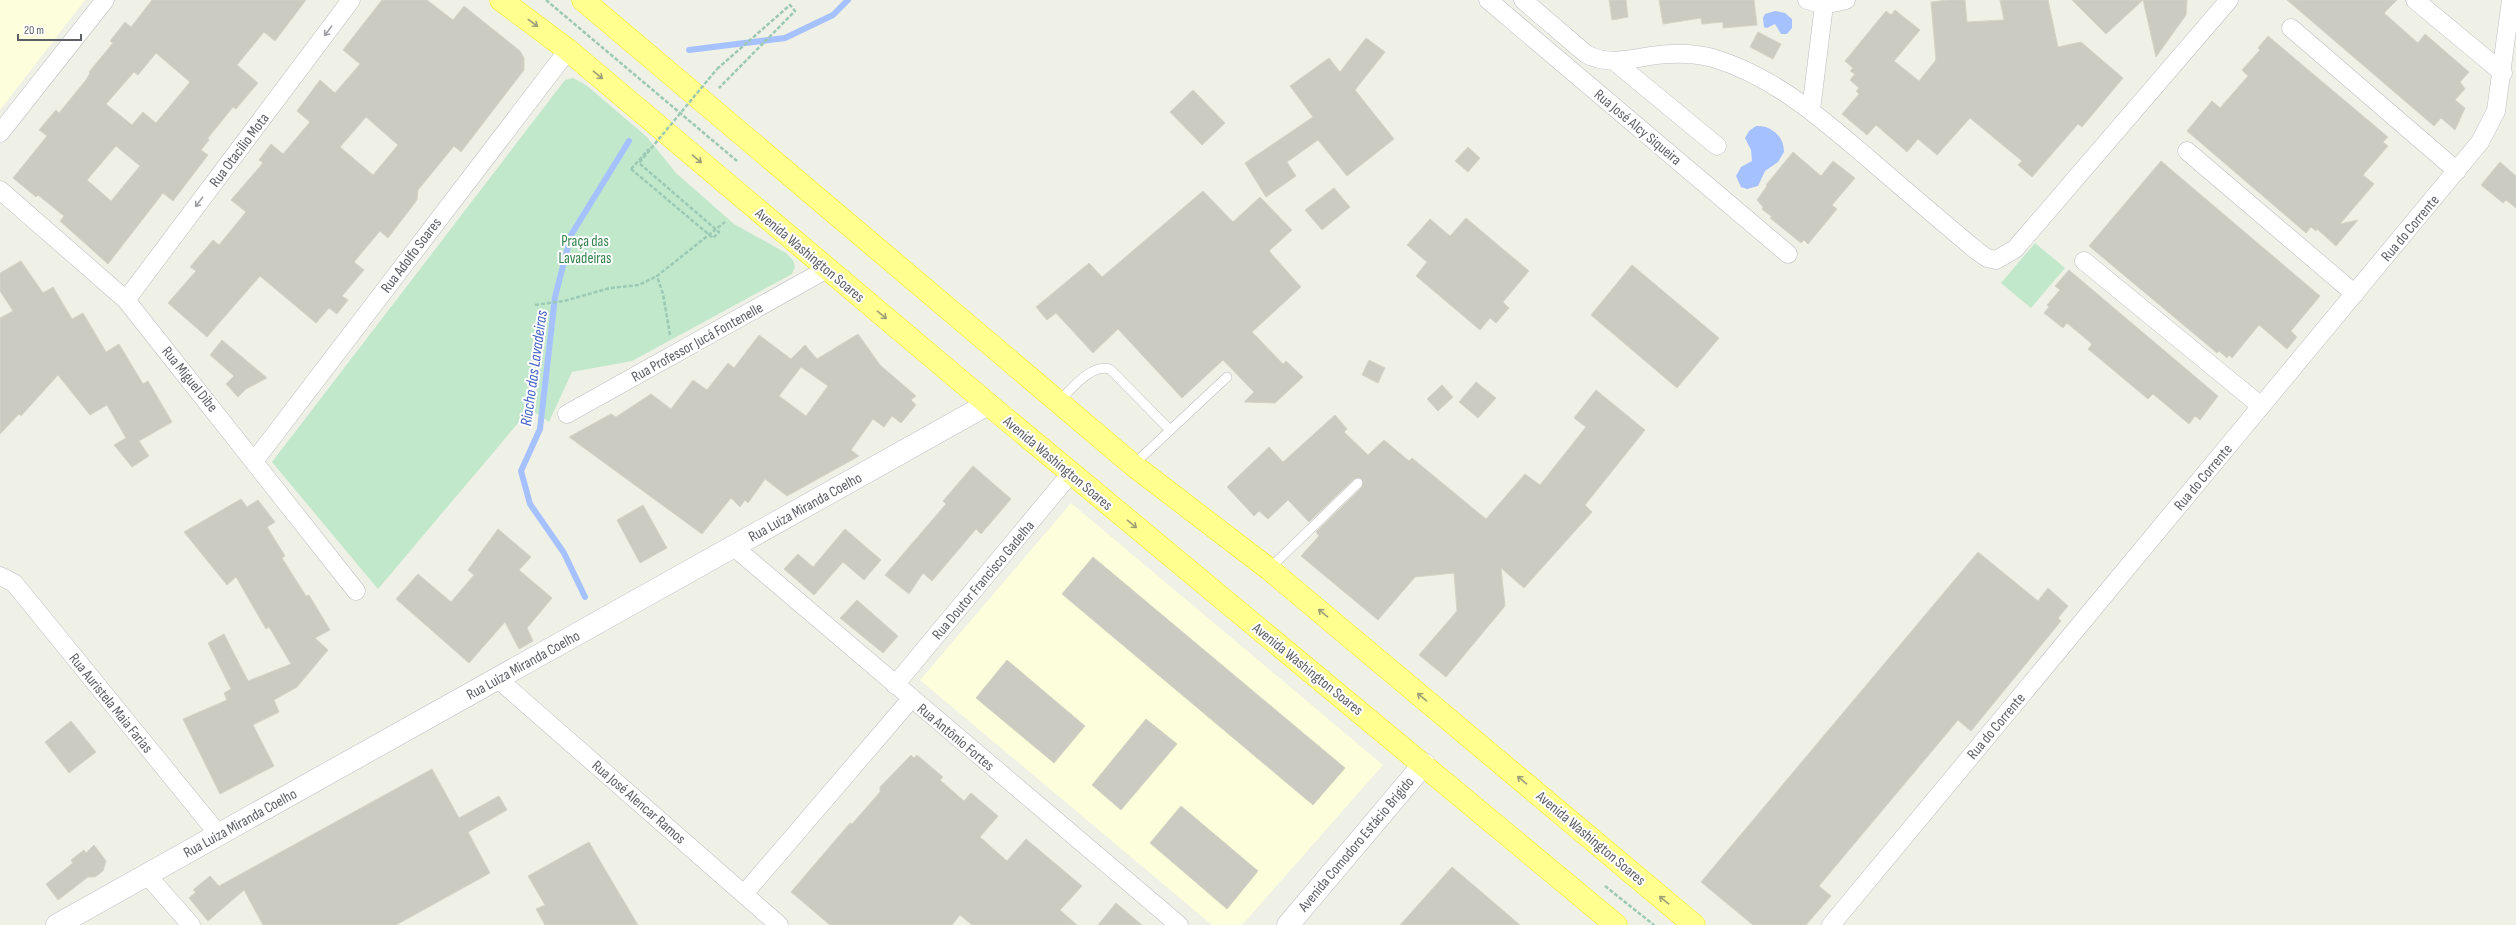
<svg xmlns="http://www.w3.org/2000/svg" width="2516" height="925" font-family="'Sofia Sans Condensed',sans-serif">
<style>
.commercial{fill:#fdfedc}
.green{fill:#c2e8cc}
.water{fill:#a6c1ff}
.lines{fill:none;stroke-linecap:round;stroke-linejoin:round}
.stream{stroke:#a6c1ff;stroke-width:6}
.building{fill:#cbcbc2;stroke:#d5d4c4;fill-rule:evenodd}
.lane-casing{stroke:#bdbdc4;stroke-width:10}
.street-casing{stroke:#bdbdc4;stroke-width:19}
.secondary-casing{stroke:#bebfc7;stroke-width:23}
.highway-casing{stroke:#f5e900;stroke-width:23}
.path{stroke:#9bc9b4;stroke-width:2.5;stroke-dasharray:4 2;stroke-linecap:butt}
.lane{stroke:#fff;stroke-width:9}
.street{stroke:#fff;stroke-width:18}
.secondary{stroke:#fff;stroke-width:22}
.highway{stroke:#feff8e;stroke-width:22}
.path-bridge{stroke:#9bc9b4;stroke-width:2.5;stroke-dasharray:4 2;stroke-linecap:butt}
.oneway{stroke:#9d9f76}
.oneway2{stroke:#9e9fa3}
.labels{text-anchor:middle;stroke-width:4;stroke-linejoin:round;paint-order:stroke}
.street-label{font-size:15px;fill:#5d5f66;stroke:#fff}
.park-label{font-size:15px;fill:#32814b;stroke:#fff}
.water-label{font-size:16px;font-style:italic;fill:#4562c6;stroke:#fff}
</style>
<rect width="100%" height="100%" fill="#eff0e6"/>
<!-- commercial -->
<path class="commercial" d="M0,0H85L0,110Z
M1071,503L1383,765L1242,925H1212L920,680Z"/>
<!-- green -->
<path class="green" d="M573,78L586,85L647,137L676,173L734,224L786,253L793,260L795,267L792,274L632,361L572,372L549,422L530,409L378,589L272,462L565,80Z
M2035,243L2065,268L2031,308L2001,283Z"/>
<!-- water -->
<path class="water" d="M1775,11L1785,13L1792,19V28L1787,34H1781L1775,24L1767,28L1764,27L1763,18L1765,14Z
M1756,126C1771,125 1784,136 1784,152L1778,162L1765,171L1758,186L1747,189L1741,187L1736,176L1741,167L1752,161L1751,150L1745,138L1749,131Z"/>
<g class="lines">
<!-- stream -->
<path class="stream" d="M689,50L785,38L833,15L848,0
M585,597L564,553L530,504L521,471L540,429L555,297L571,235L629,141"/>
</g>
<!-- building -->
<path class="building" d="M152,0H306L275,41L264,32L237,65L258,83L236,109L233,107L208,138L209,140L201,150L208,155L173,201L163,193L108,264L60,221L64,216L38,195L36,197L13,178L47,136L39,130L56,110L59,113L86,80L90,73L89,72L113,43L110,41L125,22L131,27ZM156,53L190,82L156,123L143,112L132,125L106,104L134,72L138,75ZM116,146L140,166L111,201L87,180Z
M382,0H427L453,20L464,6L520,51L524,58V70L461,152L454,146L418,190L417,200L388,238L380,231L354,262L364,270L342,296L348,300L337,314L329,308L316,323L260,276L207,337L168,303L196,271L190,267L213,240L219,245L246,212L231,200L263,163L259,160L271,144L283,154L310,122L297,111L320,80L335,93L360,64L343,50ZM366,117L398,145L373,175L340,147Z
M1609,0H1626L1628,17L1612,20Z
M1659,0H1754L1757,25L1723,28V22L1702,24L1701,18L1663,24Z
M1948,0H1965L1967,22L2004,20L2000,0H2048L2058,47L2081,42L2123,78L2082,127L2078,124L2032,177L2018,165L2022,161L1970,118L1937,155L1918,139L1907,152L1876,125L1867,135L1842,114L1859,94L1856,91L1859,88L1850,80L1855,74L1850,71L1853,68L1845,61L1886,11L1891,15L1895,10L1920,30L1894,61L1919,81L1936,60L1931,2Z
M2072,0H2143L2106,34Z
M2143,0H2187L2186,15L2156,57Z
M2287,0H2397L2384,13L2418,43L2425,34L2469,72L2460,82L2465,89L2455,100L2465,108L2455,130L2441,118L2434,126Z
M1758,32L1781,44L1773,59L1750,47Z
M2268,36L2388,137L2383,142L2388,146L2363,175L2374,184L2340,224L2358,220L2336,246L2317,229L2316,231L2311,227L2306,233L2187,131L2212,101L2220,108L2248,76L2242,70L2260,50L2258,48Z
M1366,38L1385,52L1355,90L1394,139L1347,176L1318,140L1287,162L1296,176L1266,197L1245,163L1313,117L1290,86L1329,58L1340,72Z
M1193,90L1225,123L1202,145L1170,112Z
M1468,147L1480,158L1468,172L1455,161Z
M1793,152L1821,176L1833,161L1855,178L1832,205L1837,209L1808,244L1804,240L1801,243L1770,218L1772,217L1762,209L1763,207L1757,200L1767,186L1766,185Z
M2161,161L2320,296L2291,331L2297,337L2287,349L2259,325L2232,358L2229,355L2227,358L2219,351L2217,353L2089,246Z
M2500,162L2516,176V208L2506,200L2503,203L2481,185Z
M1334,188L1350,207L1322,230L1305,210Z
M1203,191L1233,222L1260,197L1292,230L1269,251L1301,287L1252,332L1283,364L1286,361L1303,377L1275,403L1244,402L1254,392L1223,360L1182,398L1118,329L1093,353L1056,313L1047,320L1036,307L1089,263L1102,277Z
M1466,218L1529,271L1503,302L1509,308L1496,323L1490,318L1480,330L1416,276L1427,262L1407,245L1430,219L1450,236Z
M21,261L43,293L53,287L72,319L83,313L106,352L119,344L143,384L148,381L172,422L139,441L149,456L132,467L114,445L126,438L107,405L90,415L58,375L21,416L19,414L0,434V318L13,311L0,291V273Z
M1632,265L1719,338L1677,388L1591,315Z
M2069,270L2218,396L2200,420L2195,416L2189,424L2153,394L2148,399L2088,349L2092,344L2067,323L2063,328L2044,313L2049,307L2047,305L2060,290L2055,286Z
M858,334L880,365L916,396L911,400L916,405L901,423L892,416L884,427L873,419L851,450L859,456L787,496L765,479L748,503L745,500L740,507L731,498L702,534L569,437L611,414L616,417L651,394L671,409L693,380L707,390L728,363L734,368L759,335L791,359L805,345L817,359ZM801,367L828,386L806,416L779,396Z
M222,340L267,378L246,389L238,397L226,384L234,376L210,355Z
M1369,360L1385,368L1378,383L1362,375Z
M1476,382L1496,398L1478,418L1459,402Z
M1442,385L1453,397L1438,411L1427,399Z
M1596,390L1645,430L1585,505L1592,512L1524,588L1501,568L1505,606L1446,677L1419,655L1457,611L1454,573L1415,577L1378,620L1301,556L1319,536L1316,532L1362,487V479H1354L1309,522L1288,500L1268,519L1259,511L1254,516L1227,487L1269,447L1283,462L1335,415L1347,429L1344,432L1368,455L1384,440L1409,461L1412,458L1486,519L1525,474L1540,485L1586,427L1574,418Z
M973,466L1011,499L981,534L976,529L932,581L923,573L909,594L885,575L946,504L943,501Z
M241,499L247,507L258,500L275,522L267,527L285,556L282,558L306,596L309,595L330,630L315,638L328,650L297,687L274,700L279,712L253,725L274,766L220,794L183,719L227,700L224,693L231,689L208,643L224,634L248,681L291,664L269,627L266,629L236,577L227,585L184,532Z
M643,505L667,548L640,563L617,520Z
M498,529L531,557L519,570L552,598L527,628L533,641L519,649L505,622L469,663L396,599L418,574L451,602L474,575L468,570Z
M845,529L881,560L864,580L843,562L814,595L784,569L798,554L813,567Z
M1978,552L2038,601L2048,588L2068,606L2058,618L2061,621L1971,731L1958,720L1819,886L1831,896L1806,925H1753L1701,882Z
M1093,557L1345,768L1313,805L1062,594Z
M857,600L898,636L883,653L840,618Z
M1007,660L1085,726L1054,763L976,698Z
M1146,719L1177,744L1121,810L1092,785Z
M71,721L96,752L69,773L45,742Z
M911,755L914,758L917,755L943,777L940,780L964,801L971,793L998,816L980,837L1007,861L1026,839L1082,886L1060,910L1077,925H972L960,915L952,925H830L791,892L850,823L852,824L880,792V787Z
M432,769L459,818L499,796L507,810L468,832L490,873L396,925H263L244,890L208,921L189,898L196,892L193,890L210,876L219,886Z
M1181,806L1258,871L1227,909L1150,843Z
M589,842L597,856L638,925H545L536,909L545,905L528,876Z
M94,845L106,861L103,871L95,877H88L58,900L46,884L73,863L71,860L84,850L86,853Z
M1452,867L1485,895L1520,925H1400Z
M1116,903L1142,925H1098Z"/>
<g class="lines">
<!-- lane casing -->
<g class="lane-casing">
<path id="lane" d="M1058,402C1072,389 1090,364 1110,369L1170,430
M1133,465L1227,377
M1269,569L1358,483"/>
</g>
<!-- street casing -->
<g class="street-casing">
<path id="street" d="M1488,0L1788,254
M1523,0L1586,54C1614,69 1642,54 1671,54C1685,53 1701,55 1713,58C1775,77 1821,118 1869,159C1905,190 1941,221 1977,251L1987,258L1996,260L2015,249L2229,0
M1807,0L1824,5L1846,0
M2415,0L2503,73
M2291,28L2457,171
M1614,61L1717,146
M1811,110L1824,5
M0,133L105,0
M2187,151L2355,294
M0,190L126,300L356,591
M2084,261L2261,406
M126,300L351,0
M567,414L827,269
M255,460L568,50
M734,547L1179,925
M0,576L14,583L219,835
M498,679L779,925
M895,685L1071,473
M147,875L191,925
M744,894L911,699
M1831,925L2480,142L2496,111L2511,0"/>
</g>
<!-- secondary casing -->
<g class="secondary-casing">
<path id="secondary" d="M57,925L988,404
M1288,925L1424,764"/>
</g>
<!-- highway casing -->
<g class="highway-casing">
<path id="highway" d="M501,0L568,50L988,404L1616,925
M583,0L1133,465L1269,569L1694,925"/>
</g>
<!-- path -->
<path class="path" d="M546,0L737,161
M717,69L790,5L795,11L719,88
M631,169L649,149
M535,305L564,301L610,288L639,285L657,276
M670,335L663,294L657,276L725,222
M1605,886L1654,925"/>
<!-- lane -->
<use href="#lane" class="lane"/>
<!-- street -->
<use href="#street" class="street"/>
<!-- secondary -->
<use href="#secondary" class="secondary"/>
<!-- highway -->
<use href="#highway" class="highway"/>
<!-- path-bridge -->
<path class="path-bridge" d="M631,169L713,238L719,232L639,163L717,69"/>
</g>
<!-- one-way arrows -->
<defs><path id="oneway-shaft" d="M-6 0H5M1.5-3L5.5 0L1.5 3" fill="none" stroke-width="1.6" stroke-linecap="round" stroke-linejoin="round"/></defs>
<g class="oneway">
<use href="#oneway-shaft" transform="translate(533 23) rotate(37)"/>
<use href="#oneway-shaft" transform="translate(598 75) rotate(40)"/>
<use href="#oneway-shaft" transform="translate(697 159) rotate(40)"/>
<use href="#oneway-shaft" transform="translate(882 315) rotate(40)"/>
<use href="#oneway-shaft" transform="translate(1132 524) rotate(39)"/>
<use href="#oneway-shaft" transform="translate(1323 613) rotate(-140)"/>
<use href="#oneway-shaft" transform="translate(1422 697) rotate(-140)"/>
<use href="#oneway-shaft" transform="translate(1522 780) rotate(-140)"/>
<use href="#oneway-shaft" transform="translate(1664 900) rotate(-140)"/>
</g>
<g class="oneway2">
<use href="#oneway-shaft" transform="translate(328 31) rotate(127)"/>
<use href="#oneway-shaft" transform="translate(199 202) rotate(127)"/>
</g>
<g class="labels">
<!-- street labels -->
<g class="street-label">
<text transform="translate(1638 127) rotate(40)" y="5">Rua José Alcy Siqueira</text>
<text transform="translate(239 150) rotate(-53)" y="5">Rua Otacílio Mota</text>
<text transform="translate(2410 228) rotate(-50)" y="5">Rua do Corrente</text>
<text transform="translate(411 255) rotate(-53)" y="5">Rua Adolfo Soares</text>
<text transform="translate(810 255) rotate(40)" y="5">Avenida Washington Soares</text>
<text transform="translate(697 342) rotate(-29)" y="5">Rua Professor Jucá Fontenelle</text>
<text transform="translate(190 379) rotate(51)" y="5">Rua Miguel Dibe</text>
<text transform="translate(1058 463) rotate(40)" y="5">Avenida Washington Soares</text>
<text transform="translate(2203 477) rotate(-50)" y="5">Rua do Corrente</text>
<text transform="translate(805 507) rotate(-29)" y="5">Rua Luiza Miranda Coelho</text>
<text transform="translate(983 580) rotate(-50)" y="5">Rua Doutor Francisco Gadelha</text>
<text transform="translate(523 665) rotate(-29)" y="5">Rua Luiza Miranda Coelho</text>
<text transform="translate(1308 669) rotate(39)" y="5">Avenida Washington Soares</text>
<text transform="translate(111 703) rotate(51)" y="5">Rua Auristela Maia Farias</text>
<text transform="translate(1996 726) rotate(-50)" y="5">Rua do Corrente</text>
<text transform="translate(956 737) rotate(40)" y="5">Rua Antônio Fortes</text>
<text transform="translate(639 802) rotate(41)" y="5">Rua José Alencar Ramos</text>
<text transform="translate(240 823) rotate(-29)" y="5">Rua Luiza Miranda Coelho</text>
<text transform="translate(1591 838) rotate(40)" y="5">Avenida Washington Soares</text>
<text transform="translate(1356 844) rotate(-50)" y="5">Avenida Comodoro Estácio Brigido</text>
</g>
<!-- park labels -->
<g class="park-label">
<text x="585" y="246">Praça das<tspan x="585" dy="17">Lavadeiras</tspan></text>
</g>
<!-- water labels -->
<g class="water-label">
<text transform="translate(533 368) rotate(-82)" y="6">Riacho das Lavadeiras</text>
</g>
</g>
<!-- scale -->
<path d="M18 34v6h63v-6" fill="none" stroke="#5d5f66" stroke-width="2"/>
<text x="24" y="34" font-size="12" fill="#5d5f66" stroke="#ffffff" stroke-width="3" paint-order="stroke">20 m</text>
</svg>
